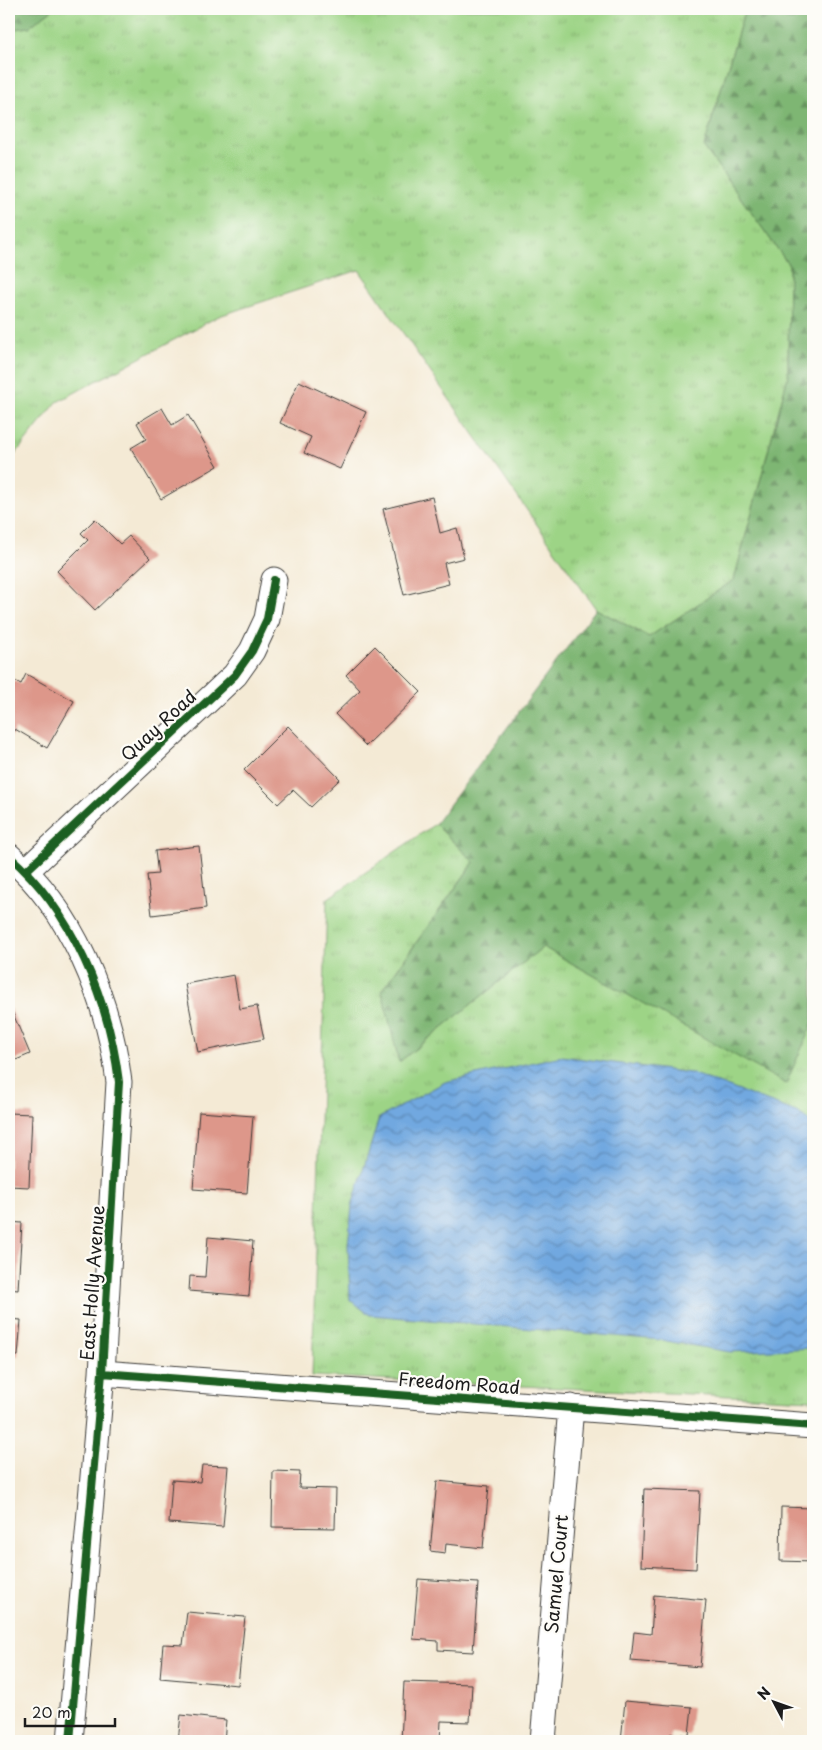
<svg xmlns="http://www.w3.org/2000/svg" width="822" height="1750" font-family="'Playpen Sans',sans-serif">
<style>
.grass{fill:url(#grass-tufts);stroke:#5c7851}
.forest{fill:url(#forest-firs);stroke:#4d6948}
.water{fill:url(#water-waves);stroke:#46627e}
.building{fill:#dd978a}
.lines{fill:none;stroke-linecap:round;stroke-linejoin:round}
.street-casing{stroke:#3c3b38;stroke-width:27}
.street{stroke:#fff;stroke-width:25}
.cycleway-casing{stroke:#fdfcf7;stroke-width:11}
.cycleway{stroke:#1b5e20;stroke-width:8}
.labels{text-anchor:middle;stroke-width:4.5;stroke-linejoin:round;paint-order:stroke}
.street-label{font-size:18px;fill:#1c1c1c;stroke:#fdfcf7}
</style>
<defs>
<pattern id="grass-tufts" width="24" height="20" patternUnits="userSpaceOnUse" patternTransform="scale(1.25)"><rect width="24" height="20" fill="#9dd486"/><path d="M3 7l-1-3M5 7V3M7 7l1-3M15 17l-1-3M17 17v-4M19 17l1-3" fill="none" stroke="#87b573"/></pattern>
<pattern id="forest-firs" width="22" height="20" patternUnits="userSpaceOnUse" patternTransform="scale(1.25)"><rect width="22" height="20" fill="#7eb673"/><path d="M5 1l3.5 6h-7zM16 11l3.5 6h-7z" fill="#66935e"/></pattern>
<pattern id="water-waves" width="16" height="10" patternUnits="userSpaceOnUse" patternTransform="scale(1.25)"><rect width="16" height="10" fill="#71a8e0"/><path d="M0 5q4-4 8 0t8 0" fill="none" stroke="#5c88b5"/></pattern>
</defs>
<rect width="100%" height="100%" fill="#fdfcf7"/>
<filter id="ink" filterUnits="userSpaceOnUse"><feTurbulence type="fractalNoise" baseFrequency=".02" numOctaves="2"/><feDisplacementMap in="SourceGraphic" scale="10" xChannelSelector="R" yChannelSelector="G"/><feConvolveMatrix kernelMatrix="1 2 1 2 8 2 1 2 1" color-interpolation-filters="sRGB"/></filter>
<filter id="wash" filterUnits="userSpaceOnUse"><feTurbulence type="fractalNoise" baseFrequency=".0096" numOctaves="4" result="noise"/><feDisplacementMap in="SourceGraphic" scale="20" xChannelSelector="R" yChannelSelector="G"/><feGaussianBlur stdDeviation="1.12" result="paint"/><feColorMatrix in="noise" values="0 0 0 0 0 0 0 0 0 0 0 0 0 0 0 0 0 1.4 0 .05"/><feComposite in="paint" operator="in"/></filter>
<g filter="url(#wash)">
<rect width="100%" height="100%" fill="#f4ead5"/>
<!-- grass -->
<path class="grass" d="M53,9H745L704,147L789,265L788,376L734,580L649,637L596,609L359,270L219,316L57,402L9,462V30L29,27Z
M435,824L474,862L382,990L399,1062L543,947L786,1083L813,1022V1400L312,1376L327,899Z"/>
<!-- forest -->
<path class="forest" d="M9,9H53L29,27L9,30Z
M745,9H813V1022L786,1084L543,947L399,1062L382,991L474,862L435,824L596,609L649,637L734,580L788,376L789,265L704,147Z"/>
<!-- water -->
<path class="water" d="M561,1056L691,1073L799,1113L813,1124V1348L730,1352L660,1340L370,1315L350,1300L348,1245L352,1206L379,1118L445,1082Z"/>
<g id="blocks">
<!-- building -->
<path class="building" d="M299,381L366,412L340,469L304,453L311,437L280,423Z
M162,408L172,425L188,415L218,466L161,499L131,448L146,439L137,423Z
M432,497L440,533L457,528L464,558L444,563L449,584L404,595L383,509Z
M95,519L120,544L129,536L150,558L95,610L57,571L88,540L81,533Z
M375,646L421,692L366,746L335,714L360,690L346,675Z
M26,674L74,701L47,748L15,729L9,740V678L21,684Z
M288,726L340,779L311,807L293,790L278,804L244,770Z
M199,846L206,908L152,915L147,875L158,874L155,851Z
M234,975L240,1009L257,1006L264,1039L198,1052L185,984Z
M9,1004L30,1054L9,1063Z
M199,1112L253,1116L247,1193L193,1189Z
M9,1113L32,1114L29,1187L9,1186Z
M9,1222L22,1223L18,1290L9,1289Z
M208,1237L253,1241L249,1296L189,1291L190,1276L205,1277Z
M9,1319L21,1320L18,1356H13L10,1386H9Z
M202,1465L228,1466L223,1527L169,1523L172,1480L200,1482Z
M273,1471L300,1472L299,1488L336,1489L335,1528L272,1527Z
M437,1481L489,1486L483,1548L446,1544L445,1553L430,1551Z
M644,1489L700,1491L696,1569L641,1566Z
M781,1507L813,1508V1562L780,1561Z
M418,1579L478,1583L473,1652L438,1650V1641L413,1639Z
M654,1595L706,1600L700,1667L631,1661L634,1632L651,1634Z
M187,1612L245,1617L238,1685L160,1678L163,1644L183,1645Z
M404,1682L472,1684L470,1722L441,1721L440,1741H401Z
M625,1701L692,1707L689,1735L671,1733L670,1741H621Z
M181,1715L226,1720L224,1741H178Z"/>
</g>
</g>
<g filter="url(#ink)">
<use href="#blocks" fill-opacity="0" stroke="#3c3b38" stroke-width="1"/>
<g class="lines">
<!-- street casing -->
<g class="street-casing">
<path id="street" d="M9,856C72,910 109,1000 119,1082L102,1373L70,1741
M26,871L235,675L252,651L267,619L274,580
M102,1373L813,1426
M543,1741L571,1407"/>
</g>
<!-- street -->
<use href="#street" class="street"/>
<!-- cycleway casing -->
<g class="cycleway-casing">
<path id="cycleway" d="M9,856C72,910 109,1000 119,1082L102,1373L70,1741
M26,871L235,675L252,651L267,619L274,580
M102,1373L813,1426"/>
</g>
<!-- cycleway -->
<use href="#cycleway" class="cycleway"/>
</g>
</g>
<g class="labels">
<!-- street labels -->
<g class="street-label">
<text transform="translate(159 726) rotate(-43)" y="6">Quay Road</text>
<text transform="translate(93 1283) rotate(-86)" y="6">East Holly Avenue</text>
<text transform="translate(459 1384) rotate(4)" y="6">Freedom Road</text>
<text transform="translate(557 1574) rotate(-85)" y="6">Samuel Court</text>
</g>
</g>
<!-- margin -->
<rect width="822" height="1750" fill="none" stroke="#fdfcf7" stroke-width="30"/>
<!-- north arrow -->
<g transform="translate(774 1702) rotate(311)" stroke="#fdfcf7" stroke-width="4" paint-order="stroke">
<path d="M0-4L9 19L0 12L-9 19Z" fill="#1c1c1c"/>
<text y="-8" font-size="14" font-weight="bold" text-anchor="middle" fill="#1c1c1c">N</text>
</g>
<!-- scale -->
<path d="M25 1718v8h90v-8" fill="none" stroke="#1c1c1c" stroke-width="2.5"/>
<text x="32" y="1718" font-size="15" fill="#1c1c1c" stroke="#fdfcf7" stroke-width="4" paint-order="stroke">20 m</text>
</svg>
